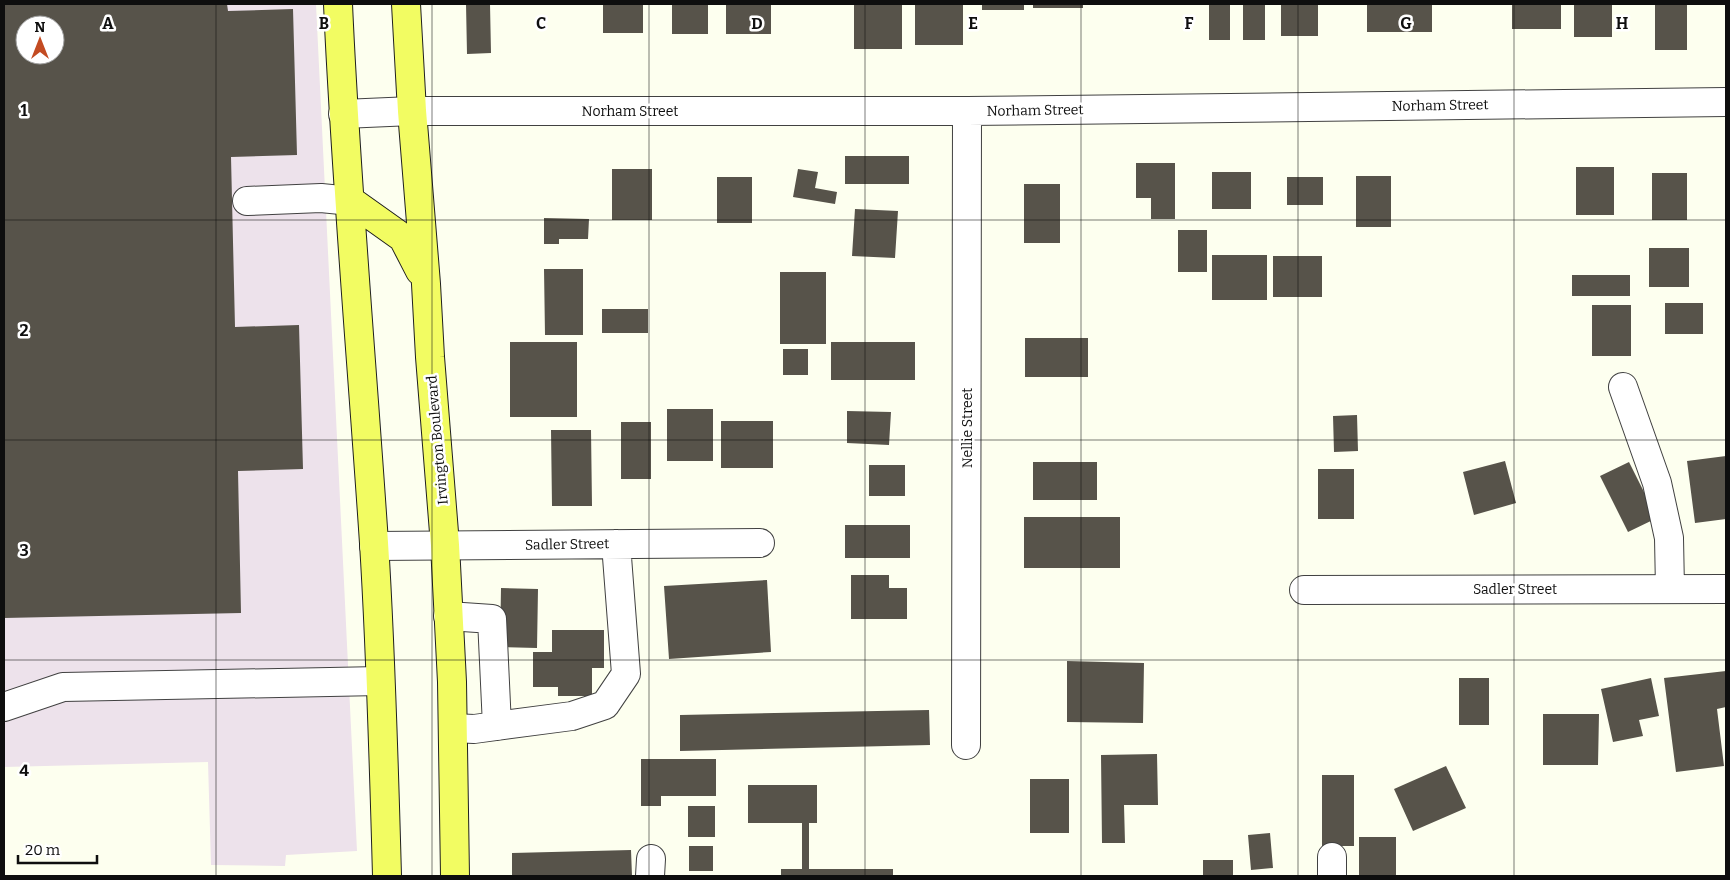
<svg xmlns="http://www.w3.org/2000/svg" width="1730" height="880" font-family="Bitter,serif">
<style>
.industrial{fill:#ede2eb;fill-rule:evenodd}
.building{fill:#57534a;fill-rule:evenodd}
.lines{fill:none;stroke-linecap:round;stroke-linejoin:round}
.minor-casing{stroke:#414141;stroke-width:30}
.major-casing{stroke:#1f1f1f;stroke-width:30}
.minor{stroke:#fff;stroke-width:28}
.major{stroke:#f2fc62;stroke-width:28}
.grid{fill:none;stroke:#0e0e0e;stroke-width:1;stroke-opacity:0.55}
.labels{text-anchor:middle;stroke-width:5;stroke-linejoin:round;paint-order:stroke}
.street-label{font-size:14px;fill:#0e0e0e;stroke:#fff}
.grid-label{font-size:16px;text-anchor:middle;font-weight:bold;fill:#0e0e0e;stroke:#fff;stroke-width:5;stroke-linejoin:round;paint-order:stroke}
</style>
<rect width="100%" height="100%" fill="#fdffef"/>
<!-- industrial -->
<path class="industrial" d="M4,4H316L357,851L286,855L285,866L211,865L208,762L4,767ZM25,25H55V55H25Z"/>
<!-- building -->
<path class="building" d="M4,4H227L228,11L293,9L297,155L231,157L235,327L299,325L303,469L238,471L241,613L4,618ZM25,25H55V55H25Z
M466,4H490L491,53L467,54Z
M603,4H643V33H603Z
M672,4H708V34H672Z
M726,4H771V34H726Z
M854,4H902V49H854Z
M915,4H963V45H915Z
M982,4H1024V10H982Z
M1033,4H1083V8H1033Z
M1209,4H1230V40H1209Z
M1243,4H1265V40H1243Z
M1281,4H1318V36H1281Z
M1367,4H1432V32H1367Z
M1512,4H1561V29H1512Z
M1574,4H1612V37H1574Z
M1655,4H1687V50H1655Z
M845,156H909V184H845Z
M1136,163H1175V219H1151V198H1136Z
M1576,167H1614V215H1576Z
M612,169H652V220H612Z
M798,169L818,172L815,188L837,192L835,204L793,197Z
M1212,172H1251V209H1212Z
M1652,173H1687V220H1652Z
M1356,176H1391V227H1356Z
M717,177H752V223H717Z
M1287,177H1323V205H1287Z
M1024,184H1060V243H1024Z
M855,209L898,211L895,258L852,256Z
M544,218L589,219L588,239H559V244H544Z
M1178,230H1207V272H1178Z
M1649,248H1689V287H1649Z
M1212,255H1267V300H1212Z
M1273,256H1322V297H1273Z
M544,269H583V335H545Z
M780,272H826V344H780Z
M1572,275H1630V296H1572Z
M1665,303H1703V334H1665Z
M1592,305H1631V356H1592Z
M602,309H648V333H602Z
M1025,338H1088V377H1025Z
M510,342H577V417H510Z
M831,342H915V380H831Z
M783,349H808V375H783Z
M667,409H713V461H667Z
M847,411L891,412L889,445L847,443Z
M1357,415L1358,451L1334,452L1333,416Z
M721,421H773V468H721Z
M621,422H651V479H621Z
M551,430H591L592,506H552Z
M1726,456V519L1695,523L1687,461Z
M1505,461L1516,503L1474,515L1463,472Z
M1033,462H1097V500H1033Z
M1629,462L1657,518L1628,532L1600,476Z
M869,465H905V496H869Z
M1318,469H1354V519H1318Z
M1024,517H1120V568H1024Z
M845,525H910V558H845Z
M851,575H889V588H907V619H851Z
M767,580L771,652L669,659L664,586Z
M501,588L538,589L537,648L500,647Z
M552,630H604V668H592V696H558V687H533V652H552Z
M1067,661L1144,663L1143,723L1067,722Z
M1726,671V707L1717,709L1724,766L1676,772L1664,678Z
M1459,678H1489V725H1459Z
M1651,678L1659,716L1639,720L1643,736L1613,742L1601,689Z
M929,710L930,745L680,751V715Z
M1543,714H1599L1598,765H1543Z
M1157,754L1158,805H1124L1125,843H1102L1101,755Z
M641,759H716V796H661V806H641Z
M1446,766L1466,808L1413,831L1394,789Z
M1322,775H1354V846H1322Z
M1030,779H1069V833H1030Z
M748,785H817V823H809V869H893V876H781V869H802V823H748Z
M688,806H715V837H688Z
M1270,833L1273,868L1251,870L1248,835Z
M1359,837H1396V876H1359Z
M689,846H713V871H689Z
M631,850L632,876H512V853Z
M1203,860H1233V876H1203Z"/>
<g class="lines">
<!-- minor casing -->
<g class="minor-casing">
<path id="minor" d="M343,114L412,111H967L1726,102
M247,201L321,198L351,201
M1623,387L1657,483L1669,538L1670,589
M374,546L760,543
M1304,590L1726,589
M448,616L492,619L497,726
M4,707L63,687L380,681
M453,728L474,729L572,716L605,705L626,674L616,544
M966,745L967,111
M1332,857V876
M650,876L651,859"/>
</g>
<!-- major casing -->
<g class="major-casing">
<path id="major" d="M338,4C346,184 362,363 374,543C381,654 384,765 387,876
M406,4L412,111L426,284L430,357L445,545L452,682L455,876
M351,201L403,238L420,271"/>
</g>
<!-- minor -->
<use href="#minor" class="minor"/>
<!-- major -->
<use href="#major" class="major"/>
</g>
<!-- grid -->
<path class="grid" d="M216,4V876M432,4V876M649,4V876M865,4V876M1081,4V876M1298,4V876M1514,4V876M4,220H1726M4,440H1726M4,660H1726"/>
<g class="labels">
<!-- street labels -->
<g class="street-label">
<text transform="translate(1440 105) rotate(-1)" y="5">Norham Street</text>
<text transform="translate(1035 110) rotate(-1)" y="5">Norham Street</text>
<text x="630" y="116">Norham Street</text>
<text transform="translate(967 428) rotate(-90)" y="5">Nellie Street</text>
<text transform="translate(437 440) rotate(-95)" y="5">Irvington Boulevard</text>
<text transform="translate(567 544) rotate(-1)" y="5">Sadler Street</text>
<text x="1515" y="594">Sadler Street</text>
</g>
</g>
<g class="grid-label">
<text x="108" y="29">A</text>
<text x="324" y="29">B</text>
<text x="541" y="29">C</text>
<text x="757" y="29">D</text>
<text x="973" y="29">E</text>
<text x="1189" y="29">F</text>
<text x="1406" y="29">G</text>
<text x="1622" y="29">H</text>
<text x="24" y="116">1</text>
<text x="24" y="336">2</text>
<text x="24" y="556">3</text>
<text x="24" y="776">4</text>
</g>
<!-- border -->
<rect width="1730" height="880" fill="none" stroke="#0e0e0e" stroke-width="10"/>
<!-- north arrow -->
<g transform="translate(40 40)"><circle r="24" fill="#ffffff" stroke="#9f9f9f"/>
<path d="M0-4L9 19L0 12L-9 19Z" fill="#c34b22"/>
<text y="-8" font-size="14" font-weight="bold" text-anchor="middle" fill="#0e0e0e">N</text>
</g>
<!-- scale -->
<path d="M18 855v8h79v-8" fill="none" stroke="#0e0e0e" stroke-width="2.5"/>
<text x="25" y="855" font-size="15" fill="#0e0e0e" stroke="#ffffff" stroke-width="4" paint-order="stroke">20 m</text>
</svg>
